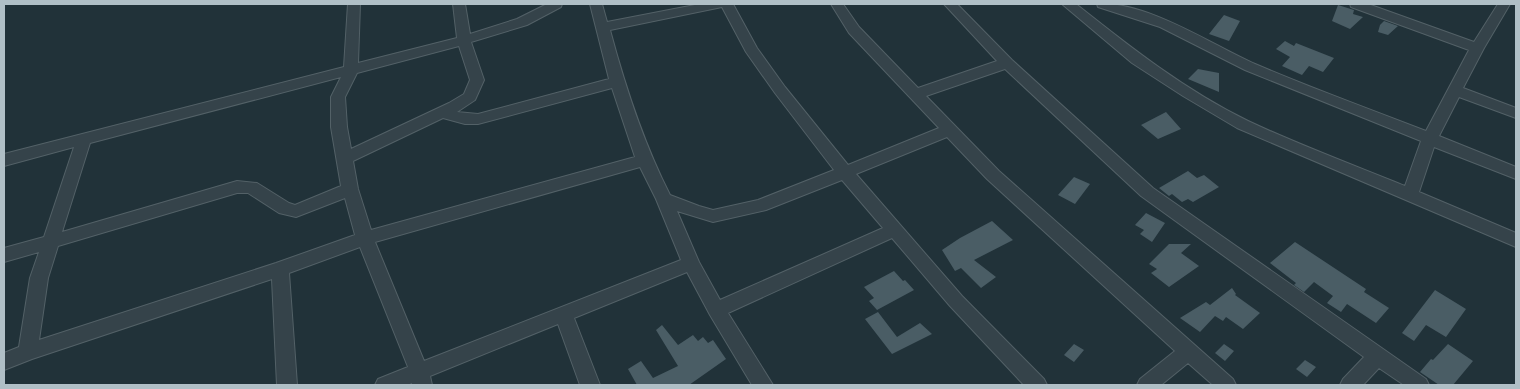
<svg xmlns="http://www.w3.org/2000/svg" width="1520" height="389" font-family="'Roboto Condensed',sans-serif">
<style>
.building{fill:#4a5d65}
.lines{fill:none;stroke-linecap:round;stroke-linejoin:round}
.minor-casing{stroke:#536167;stroke-width:2}
.minor{fill:#35434a;fill-rule:evenodd}
</style>
<rect width="100%" height="100%" fill="#213239"/>
<!-- building -->
<path class="building" d="M1338,5L1354,10L1353,14L1363,17L1350,29L1332,21Z
M1224,15L1240,21L1229,41L1209,34Z
M1384,21L1398,26L1388,35L1378,32L1380,25Z
M1285,41L1294,46L1296,43L1334,58L1323,72L1309,66L1302,75L1282,66L1290,57L1276,49Z
M1198,69L1219,73V92L1188,79Z
M1166,112L1181,129L1158,139L1141,125Z
M1188,171L1197,178L1204,175L1219,187L1193,202L1188,199L1182,202L1172,194L1169,196L1159,188Z
M1074,177L1090,184L1075,204L1058,195Z
M1146,213L1165,223L1152,242L1140,234L1144,230L1135,225Z
M992,221L1013,240L974,260L996,277L981,288L961,268L955,271L942,250L960,238Z
M1295,242L1366,289L1364,292L1389,308L1376,323L1347,304L1341,312L1327,303L1333,296L1314,282L1304,292L1294,285L1296,283L1270,263Z
M1169,244H1191L1181,253L1199,266L1169,287L1151,273L1157,269L1149,264Z
M894,271L903,281L905,280L914,290L877,310L869,301L874,298L864,287Z
M1232,288L1236,294L1235,295L1260,313L1243,329L1226,317L1223,321L1215,316L1200,332L1180,318L1206,302L1210,305Z
M1435,290L1466,309L1446,337L1426,325L1414,341L1402,333Z
M878,312L897,337L920,323L932,334L892,354L865,319Z
M662,325L678,345L693,335L698,341L703,337L708,343L713,340L726,359L689,385H637L628,369L641,361L653,378L678,366L656,330Z
M1074,344L1084,350L1074,362L1064,355Z
M1224,344L1234,351L1225,361L1215,353Z
M1448,344L1473,361L1453,385H1439L1420,372L1431,359L1433,360Z
M1305,360L1316,367L1307,377L1296,369Z"/>
<g class="lines">
<!-- minor casing -->
<g class="minor-casing">
<path id="minor" d="M348,4H360L358,63L457,38L453,4H465L470,34L517,19L547,4H562L561,7L527,25L471,42L484,80L475,100L457,112L478,114L609,79L590,4H602L607,22L700,4H733L757,48L785,87L848,165L939,128L849,33L831,4H843L859,27L918,88L997,61L944,4H957L1012,60L1153,188L1426,379L1429,385H1404L1379,368L1363,385H1340L1343,379L1364,357L1141,196L1005,69L926,96L999,171L1233,379L1236,385H1213L1188,363L1161,385H1137L1140,379L1175,351L987,179L947,137L856,174L962,296L1044,379L1047,385H1024L950,306L892,238L728,313L773,385H752L710,315L687,272L574,318L600,385H580L558,324L430,376L432,385H412V383L407,385H375L378,379L408,367L360,247L289,273L297,385H277L272,279L32,359L4,370V353L19,347L30,278L39,252L4,262V248L44,237L74,147L4,166V154L344,67ZM722,7L746,52L775,93L834,170L758,200L713,210L699,206L670,195C643,142 625,86 610,30ZM459,46L470,80L464,94L449,103L351,149L347,127L345,97L357,73ZM341,77L331,97V127L341,186L295,205L289,203L257,183L237,181L62,232L90,143ZM612,88L635,157L371,230L358,189L353,161L443,118L465,124H478ZM640,167L656,199L681,260L424,361L375,242ZM842,180L883,228L720,300L699,262L677,211L713,222L766,210ZM237,193H248L279,213L296,217L345,198L355,235L276,263L39,340L48,278L58,246Z
M1062,4H1076C1130,47 1185,90 1248,121C1299,145 1353,165 1405,186L1421,141L1245,70L1160,27L1098,7L1097,4C1147,1 1210,44 1255,64C1311,88 1369,109 1426,131L1469,50L1351,7L1350,4H1368L1474,42L1498,4H1510L1484,48L1463,88L1516,108V118L1459,97L1439,136L1516,167V179L1434,147L1419,192L1516,233V247L1237,128L1183,96L1132,63Z"/>
</g>
<!-- minor -->
<use href="#minor" class="minor"/>
</g>
<!-- border -->
<rect width="1520" height="389" fill="none" stroke="#b0bfc6" stroke-width="10"/>
</svg>
